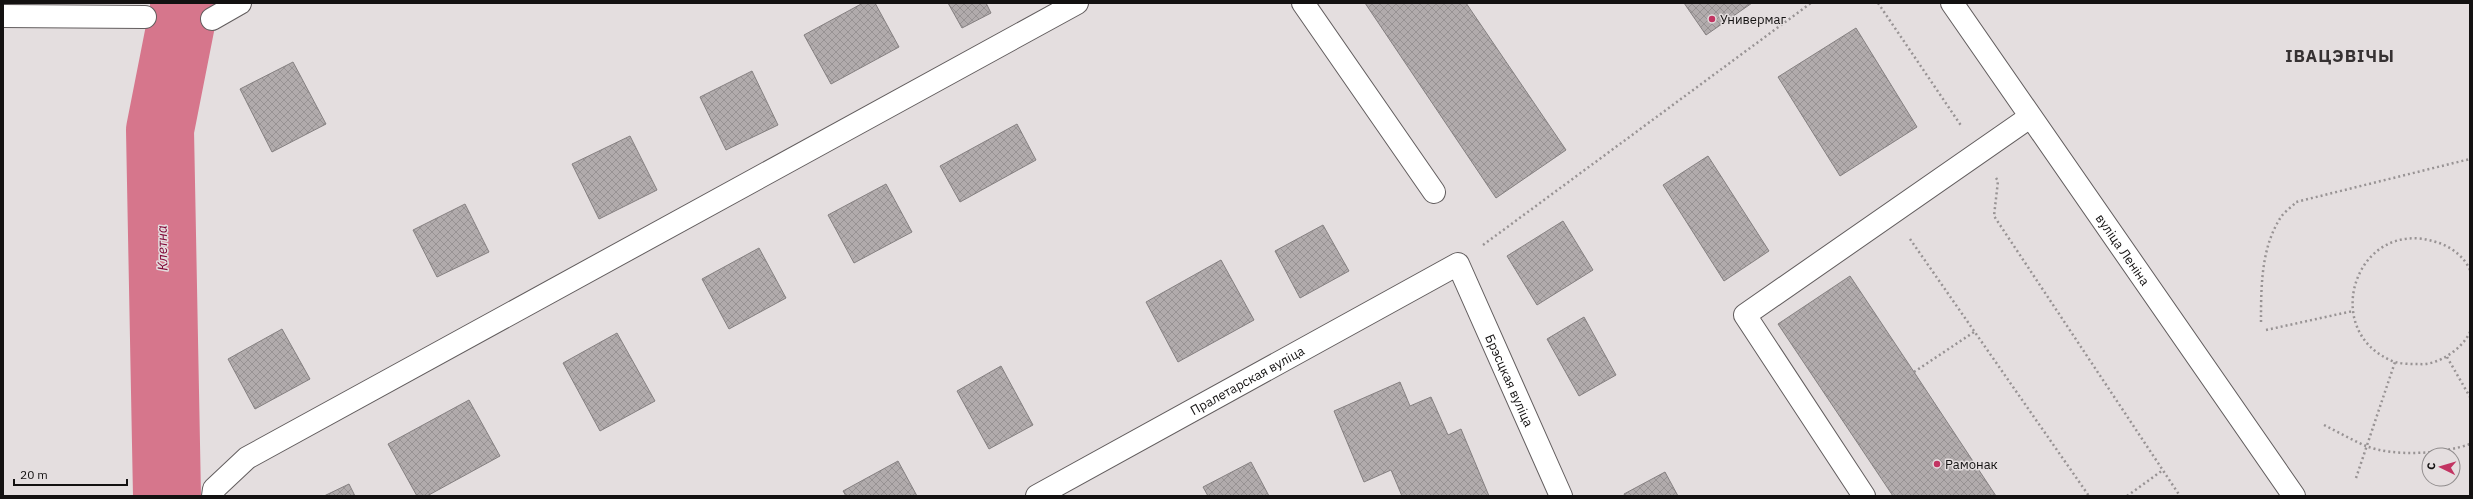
<svg xmlns="http://www.w3.org/2000/svg" width="2473" height="499" font-family="'IBM Plex Sans',sans-serif">
<style>
.lines{fill:none;stroke-linecap:round;stroke-linejoin:round}
.river{stroke:#d6768c;stroke-width:68}
.building{fill:url(#building-cross-hatch);stroke:#858081}
.minor-casing{stroke:#625d5e;stroke-width:24}
.major-casing{stroke:#625d5e;stroke-width:24}
.path{stroke:#989394;stroke-width:2.5;stroke-dasharray:2 3;stroke-linecap:butt}
.minor{stroke:#fff;stroke-width:22}
.major{stroke:#fff;stroke-width:22}
.poi-dot{fill:#c23462;stroke:#e4dedf;stroke-width:1.5}
.labels{text-anchor:middle;stroke-width:3;stroke-linejoin:round;paint-order:stroke}
.poi-label{font-size:13px;fill:#131111;stroke:#e4dedf;text-anchor:start}
.street-label{font-size:13px;fill:#131111;stroke:#e4dedf}
.water-label{font-size:14px;font-style:italic;fill:#810838;stroke:#e4dedf}
.district-label{font-size:17px;font-weight:bold;letter-spacing:1px;fill:#363132;stroke:#e4dedf}
</style>
<defs>
<pattern id="building-cross-hatch" width="8" height="8" patternUnits="userSpaceOnUse"><rect width="8" height="8" fill="#b1abac"/><path d="M0 0l8 8M0 8l8-8" fill="none" stroke="#979293"/></pattern>
</defs>
<rect width="100%" height="100%" fill="#e4dedf"/>
<g class="lines">
<!-- river -->
<path class="river" d="M167,496L160,130L185,3"/>
</g>
<!-- building -->
<path class="building" d="M863,3H875L899,47L831,84L804,35Z
M948,3H986L991,13L962,28Z
M1365,3H1466L1566,150L1496,198Z
M1684,3H1752L1706,35Z
M1856,28L1917,127L1840,176L1778,77Z
M293,62L326,124L272,152L240,89Z
M752,71L778,125L726,150L700,97Z
M1017,124L1036,160L960,202L940,166Z
M630,136L657,190L599,219L572,164Z
M1708,156L1769,251L1724,281L1663,185Z
M886,184L912,232L854,263L828,215Z
M465,204L489,252L437,277L413,230Z
M1563,221L1593,270L1537,305L1507,256Z
M1323,225L1349,271L1300,298L1275,251Z
M759,248L786,298L729,329L702,279Z
M1221,260L1254,320L1178,362L1146,302Z
M1850,276L1914,372L1996,496H1893L1778,324Z
M1584,317L1616,375L1579,396L1547,339Z
M282,329L310,379L255,409L228,359Z
M617,333L655,401L600,431L563,363Z
M1001,366L1033,425L989,449L957,391Z
M1400,382L1410,406L1431,397L1448,435L1461,429L1489,496H1402L1391,470L1364,482L1334,411Z
M469,400L500,456L427,496H417L388,444Z
M898,461L917,496H846L843,491Z
M1251,462L1269,496H1208L1203,487Z
M1665,472L1678,496H1625L1624,494Z
M349,484L355,496H324Z"/>
<g class="lines">
<!-- minor casing -->
<g class="minor-casing">
<g id="minor">
<path d="M1303,3L1434,192"/>
<path d="M3,16L145,17"/>
<path d="M212,19L240,3"/>
<path d="M213,496L214,489L247,458L1077,3"/>
<path id="s1" d="M1037,496L1458,264L1561,496"/>
<path d="M1864,496L1745,315L2030,117"/>
</g>
</g>
<!-- major casing -->
<g class="major-casing">
<g id="major">
<path id="s2" d="M1952,3L2294,496"/>
</g>
</g>
<!-- path -->
<path class="path" d="M1878,3L1962,127
M1996,178L1998,181L1994,216L2180,496
M1910,239L2089,496
M1483,245L1811,3
M2470,270C2464,256 2450,246 2436,242C2356,216 2317,333 2395,362C2402,364 2411,364 2419,364C2438,366 2463,348 2470,332
M2261,322C2261,287 2261,247 2281,217C2285,211 2292,207 2296,202L2470,159
M2266,330L2353,311
M2447,357L2470,397
M1914,372L1974,332
M2324,425C2338,432 2352,440 2366,446C2393,457 2443,454 2470,444
M2356,478L2395,362
M2127,496L2163,470"/>
<!-- minor -->
<use href="#minor" class="minor"/>
<!-- major -->
<use href="#major" class="major"/>
</g>
<!-- markers -->
<g class="poi-dot">
<circle cx="1712" cy="19" r="4"/>
<circle cx="1937" cy="464" r="4"/>
</g>
<g class="labels">
<!-- poi labels -->
<g class="poi-label">
<text x="1720" y="24">Универмаг</text>
<text x="1945" y="469">Рамонак</text>
</g>
<!-- street labels -->
<g class="street-label">
<text dy="5" stroke="none"><textPath href="#s2" startOffset="300">вуліца Леніна</textPath></text>
<text dy="5" stroke="none"><textPath href="#s1" startOffset="240">Пралетарская вуліца</textPath></text>
<text dy="5" stroke="none"><textPath href="#s1" startOffset="608">Брэсцкая вуліца</textPath></text>
</g>
<!-- water labels -->
<g class="water-label">
<text transform="translate(162 248) rotate(-91)" y="5">Клетна</text>
</g>
<!-- district labels -->
<g class="district-label">
<text x="2340" y="62">ІВАЦЭВІЧЫ</text>
</g>
</g>
<!-- border -->
<rect width="2473" height="499" fill="none" stroke="#131111" stroke-width="8"/>
<!-- north arrow -->
<g transform="translate(2441 467) rotate(275)"><circle r="19" fill="#e4dedf" stroke="#908c8d"/>
<path d="M0-3L7 15L0 10L-7 15Z" fill="#c23462"/>
<text y="-6" font-size="11" font-weight="bold" text-anchor="middle" fill="#131111">С</text>
</g>
<!-- scale -->
<path d="M14 479v6h113v-6" fill="none" stroke="#131111" stroke-width="2"/>
<text x="20" y="479" font-size="12" fill="#131111" stroke="#e4dedf" stroke-width="3" paint-order="stroke">20 m</text>
</svg>
